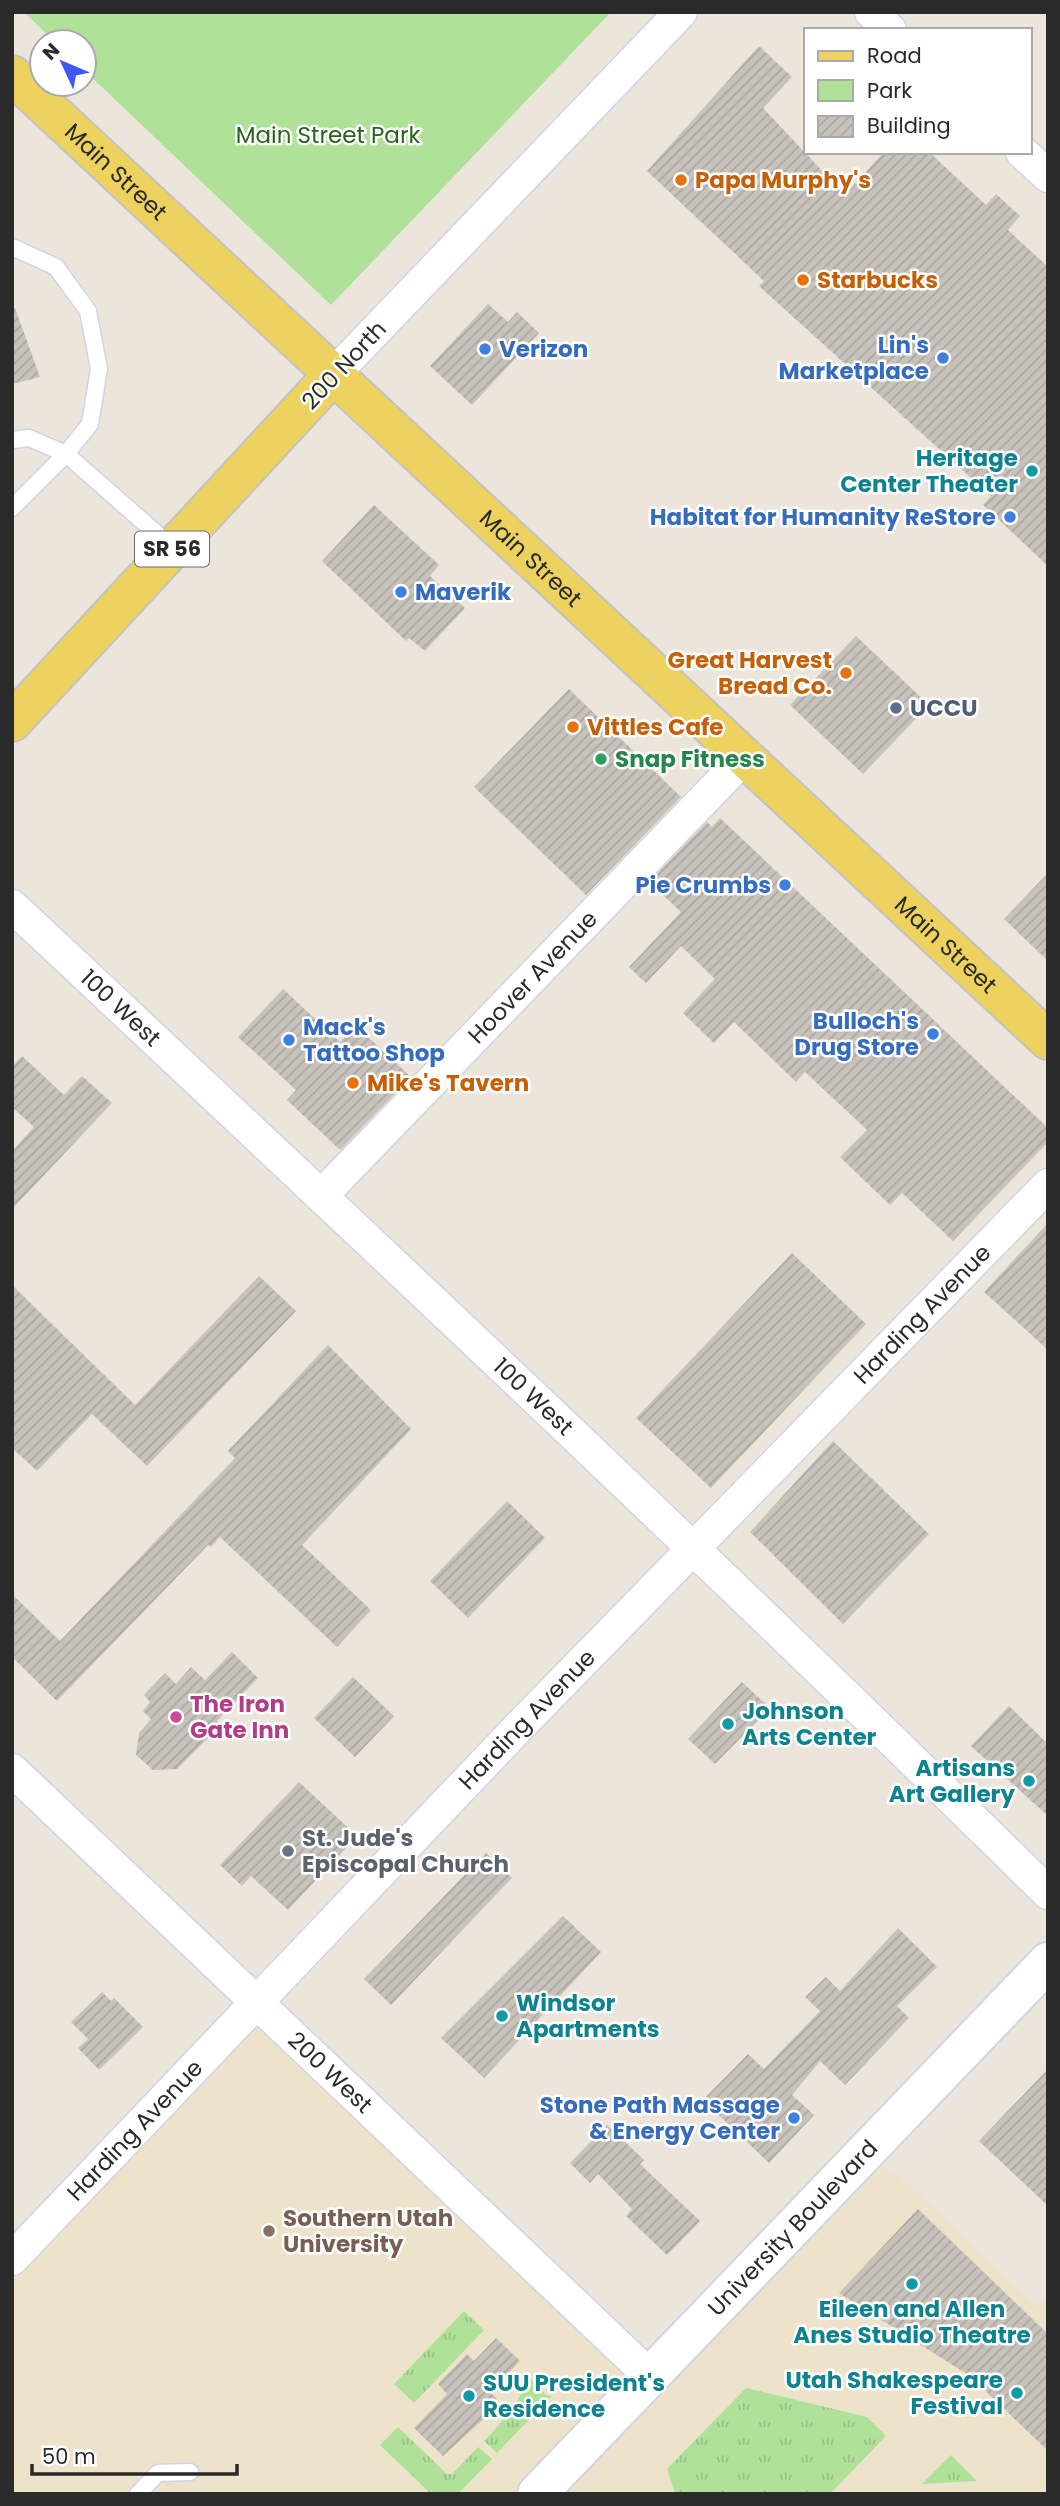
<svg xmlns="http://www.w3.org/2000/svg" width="1060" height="2506" font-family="Poppins,sans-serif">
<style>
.education{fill:#ede3cb}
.grass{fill:url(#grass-tufts)}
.park{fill:#afe199}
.building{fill:url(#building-hatch)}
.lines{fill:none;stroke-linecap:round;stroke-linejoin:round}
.lane-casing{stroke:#d1d4e2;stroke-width:19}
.street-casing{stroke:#d1d4e2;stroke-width:35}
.secondary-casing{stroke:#d1d4e2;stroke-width:42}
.primary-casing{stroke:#c3c3c3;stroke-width:42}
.lane{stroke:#fff;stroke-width:16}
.street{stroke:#fff;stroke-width:32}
.secondary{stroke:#fff;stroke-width:38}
.primary{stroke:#eed25f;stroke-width:38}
.food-dot{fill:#e8710a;stroke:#fff;stroke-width:2.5}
.shop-dot{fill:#3f7fe0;stroke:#fff;stroke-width:2.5}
.culture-dot{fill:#0f9aa8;stroke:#fff;stroke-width:2.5}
.service-dot{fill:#5c6f8a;stroke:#fff;stroke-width:2.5}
.leisure-dot{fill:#2e9e5b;stroke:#fff;stroke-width:2.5}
.hotel-dot{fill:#d1479c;stroke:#fff;stroke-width:2.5}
.worship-dot{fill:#6b7280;stroke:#fff;stroke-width:2.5}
.education-dot{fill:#8d6e63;stroke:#fff;stroke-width:2.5}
.labels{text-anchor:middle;stroke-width:5;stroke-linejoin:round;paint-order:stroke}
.shield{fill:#fff;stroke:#6a6a6a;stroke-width:2}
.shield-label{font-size:21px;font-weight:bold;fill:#2a2a2a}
.park-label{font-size:23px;fill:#28651b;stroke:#fff}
.street-label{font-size:23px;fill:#2a2a2a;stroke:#fff}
.food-label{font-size:23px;font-weight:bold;fill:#c56008;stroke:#fff;text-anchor:start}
.shop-label{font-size:23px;font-weight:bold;fill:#366cbe;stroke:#fff;text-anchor:end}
.culture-label{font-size:23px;font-weight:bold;fill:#0d838f;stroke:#fff;text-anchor:end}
.service-label{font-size:23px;font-weight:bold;fill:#4e5e75;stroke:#fff;text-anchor:start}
.leisure-label{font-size:23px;font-weight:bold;fill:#27864d;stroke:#fff;text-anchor:start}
.hotel-label{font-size:23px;font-weight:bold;fill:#b23c85;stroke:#fff;text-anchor:start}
.worship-label{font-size:23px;font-weight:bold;fill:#5b616d;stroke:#fff;text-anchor:start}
.education-label{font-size:23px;font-weight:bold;fill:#785e54;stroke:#fff;text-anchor:start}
</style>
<defs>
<pattern id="grass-tufts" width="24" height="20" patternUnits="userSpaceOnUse" patternTransform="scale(1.75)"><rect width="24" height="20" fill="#afe199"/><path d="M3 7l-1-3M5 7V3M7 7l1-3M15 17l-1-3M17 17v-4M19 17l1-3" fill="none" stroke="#97c184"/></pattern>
<pattern id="building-hatch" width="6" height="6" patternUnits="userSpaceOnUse" patternTransform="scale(1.75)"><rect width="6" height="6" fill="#c7c2bb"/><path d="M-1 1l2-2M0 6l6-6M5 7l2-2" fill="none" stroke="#aba7a1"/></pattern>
</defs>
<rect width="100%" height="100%" fill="#ece5dc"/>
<!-- education -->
<path class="education" d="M258,2002L649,2375L866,2150L893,2176L896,2173L1037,2306L1048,2296V2494H12V2259Z"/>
<!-- grass -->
<path class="grass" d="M464,2311L484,2330L414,2403L394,2384Z
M528,2376L546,2395L552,2396L497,2453L484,2441C497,2428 527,2393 528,2376Z
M746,2388L867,2417L886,2436L830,2494H675L667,2469Z
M398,2427L447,2474H452L478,2447L492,2459L458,2494H431L380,2445Z
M951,2455L977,2481L922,2484Z"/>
<!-- park -->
<path class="park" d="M24,12H611L331,305L84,70V42H55Z"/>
<!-- building -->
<path class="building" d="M759,46L792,77L763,108L845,195L884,152H929L986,205L996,194L1020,216L1008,230L1048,267V566L983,505L991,496L759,286L764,281L647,171Z
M488,304L508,322L517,312L539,333L472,405L430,366Z
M12,308H15L40,377L12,384Z
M374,505L439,565L430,576L465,608L425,651L409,638L406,641L322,561Z
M856,636L929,705L863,774L790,705Z
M569,689L681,797L586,895L474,787Z
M720,818L1048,1128V1142L953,1241L902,1193L890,1205L840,1157L867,1130L805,1072L796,1082L734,1022L714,1043L683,1013L715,979L681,946L646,983L629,967L681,912L649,882L707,822L712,827Z
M1048,873V961L1004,919Z
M283,989L340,1042L356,1026L411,1077L340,1150L287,1100L296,1090L238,1037Z
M22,1056L64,1095L82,1076L112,1103L12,1209V1151L34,1127L12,1107V1067Z
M1048,1223V1350L984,1292Z
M792,1253L866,1324L711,1488L636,1418Z
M259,1276L296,1311L147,1466L92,1414L37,1471L12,1448V1285L135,1405Z
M328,1345L411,1429L302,1545L371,1610L337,1647L220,1537L211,1547L208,1545L57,1701L12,1657V1594L60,1641L235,1458L228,1451Z
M833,1441L929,1534L843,1624L750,1532Z
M507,1501L545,1538L468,1618L430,1581Z
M232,1652L258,1678L217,1721L221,1725L177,1769L153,1770L136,1755L139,1733L151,1719L143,1711L150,1702L144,1695L165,1673L176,1684L191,1667L205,1680Z
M353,1677L394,1716L355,1757L314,1718Z
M742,1682L770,1708L715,1764L688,1739Z
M1009,1706L1048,1744V1816L971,1746Z
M299,1782L357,1836L288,1910L251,1876L242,1886L220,1865Z
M486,1853L512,1878L391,2005L364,1979Z
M563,1916L601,1952L484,2078L441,2038Z
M898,1928L937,1967L897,2006L909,2018L845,2085L820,2061L792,2095L814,2115L769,2163L703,2100L748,2054L764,2069L820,2011L805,1997L826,1977L840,1991Z
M102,1992L111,2001L114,1998L143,2027L99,2070L78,2048L88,2039L71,2022Z
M1048,2069V2206L979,2141Z
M607,2125L644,2160L640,2164L700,2221L667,2255L626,2216L632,2209L598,2174L590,2183L570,2163Z
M918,2209L1048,2334V2451L970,2376L839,2293Z
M496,2338L520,2361L490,2392L497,2399L487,2410L490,2413L443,2456L414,2428L447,2394L438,2384L467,2354L474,2361Z"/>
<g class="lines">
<!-- lane casing -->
<g class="lane-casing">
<path id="lane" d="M12,247L56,267L88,311L99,369L90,424L66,454L12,508
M12,440L29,438L66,454L173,548
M138,2494L158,2473L190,2472"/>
</g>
<!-- street casing -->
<g class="street-casing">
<g id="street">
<path d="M871,12L890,30"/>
<path d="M1022,152L1048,176"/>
<path d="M332,376L681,12"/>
<path id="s1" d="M12,906C360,1232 708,1558 1048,1893"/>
<path id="s2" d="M322,1195L744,758"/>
<path id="s3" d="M12,1770L649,2375"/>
<path id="s4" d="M12,2259L516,1730L1048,1185"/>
</g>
</g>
<!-- secondary casing -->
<g class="secondary-casing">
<g id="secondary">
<path id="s5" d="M537,2494L1048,1962"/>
</g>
</g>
<!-- primary casing -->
<g class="primary-casing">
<g id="primary">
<path id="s6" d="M12,75L1048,1040"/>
<path d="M12,722L332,376"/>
</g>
</g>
<!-- lane -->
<use href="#lane" class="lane"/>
<!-- street -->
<use href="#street" class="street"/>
<!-- secondary -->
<use href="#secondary" class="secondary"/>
<!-- primary -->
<use href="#primary" class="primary"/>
</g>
<!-- markers -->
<g class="food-dot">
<circle cx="681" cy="180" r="7"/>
<circle cx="803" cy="280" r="7"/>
<circle cx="846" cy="673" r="7"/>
<circle cx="573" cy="727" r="7"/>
<circle cx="353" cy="1083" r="7"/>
</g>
<g class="shop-dot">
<circle cx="485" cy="349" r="7"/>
<circle cx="943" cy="358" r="7"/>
<circle cx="1010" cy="517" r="7"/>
<circle cx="401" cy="592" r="7"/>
<circle cx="785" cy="885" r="7"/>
<circle cx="933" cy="1034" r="7"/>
<circle cx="289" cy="1040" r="7"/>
<circle cx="794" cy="2118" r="7"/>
</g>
<g class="culture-dot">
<circle cx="1032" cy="471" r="7"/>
<circle cx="728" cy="1724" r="7"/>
<circle cx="1029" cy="1781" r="7"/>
<circle cx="502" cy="2016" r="7"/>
<circle cx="912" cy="2284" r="7"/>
<circle cx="1017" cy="2393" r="7"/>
<circle cx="469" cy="2396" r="7"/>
</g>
<circle class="service-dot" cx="896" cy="708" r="7"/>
<circle class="leisure-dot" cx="601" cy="759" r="7"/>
<circle class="hotel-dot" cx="176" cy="1717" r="7"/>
<circle class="worship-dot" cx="288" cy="1851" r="7"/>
<circle class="education-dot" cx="269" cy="2231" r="7"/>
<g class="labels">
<!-- shield labels -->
<rect class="shield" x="135" y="531.5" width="74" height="35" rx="5"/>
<g class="shield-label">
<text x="172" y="556">SR 56</text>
</g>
<!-- park labels -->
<g class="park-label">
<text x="328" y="143">Main Street Park</text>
</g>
<!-- street labels -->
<g class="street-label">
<text dy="8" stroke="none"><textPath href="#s6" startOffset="142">Main Street</textPath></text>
<text transform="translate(344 365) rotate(-47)" y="8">200 North</text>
<text dy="8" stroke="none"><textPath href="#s6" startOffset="709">Main Street</textPath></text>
<text dy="8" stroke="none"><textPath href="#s6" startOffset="1276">Main Street</textPath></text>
<text dy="8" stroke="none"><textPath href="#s2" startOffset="303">Hoover Avenue</textPath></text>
<text dy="8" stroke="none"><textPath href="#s1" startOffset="149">100 West</textPath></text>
<text dy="8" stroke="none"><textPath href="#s4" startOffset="1312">Harding Avenue</textPath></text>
<text dy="8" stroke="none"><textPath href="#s1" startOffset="716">100 West</textPath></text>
<text dy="8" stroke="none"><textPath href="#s4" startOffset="746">Harding Avenue</textPath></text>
<text dy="8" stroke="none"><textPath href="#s3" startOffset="439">200 West</textPath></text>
<text dy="8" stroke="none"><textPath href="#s4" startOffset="178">Harding Avenue</textPath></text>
<text dy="8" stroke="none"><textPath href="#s5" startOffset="369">University Boulevard</textPath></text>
</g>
<!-- food labels -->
<g class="food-label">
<text x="695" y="188">Papa Murphy's</text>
<text x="817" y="288">Starbucks</text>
<text x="832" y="668" text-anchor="end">Great Harvest<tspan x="832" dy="26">Bread Co.</tspan></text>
<text x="587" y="735">Vittles Cafe</text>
<text x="367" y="1091">Mike's Tavern</text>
</g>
<!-- shop labels -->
<g class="shop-label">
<text x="929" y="353">Lin's<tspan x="929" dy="26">Marketplace</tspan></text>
<text x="499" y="357" text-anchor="start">Verizon</text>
<text x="996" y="525">Habitat for Humanity ReStore</text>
<text x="415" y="600" text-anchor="start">Maverik</text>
<text x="771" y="893">Pie Crumbs</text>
<text x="919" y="1029">Bulloch's<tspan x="919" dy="26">Drug Store</tspan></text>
<text x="303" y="1035" text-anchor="start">Mack's<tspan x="303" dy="26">Tattoo Shop</tspan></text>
<text x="780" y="2113">Stone Path Massage<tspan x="780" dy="26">&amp; Energy Center</tspan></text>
</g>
<!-- culture labels -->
<g class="culture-label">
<text x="1018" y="466">Heritage<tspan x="1018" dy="26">Center Theater</tspan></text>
<text x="742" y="1719" text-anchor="start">Johnson<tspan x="742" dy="26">Arts Center</tspan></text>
<text x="1015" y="1776">Artisans<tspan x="1015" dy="26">Art Gallery</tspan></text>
<text x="516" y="2011" text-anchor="start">Windsor<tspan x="516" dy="26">Apartments</tspan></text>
<text x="912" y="2317" text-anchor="middle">Eileen and Allen<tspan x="912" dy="26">Anes Studio Theatre</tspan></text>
<text x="1003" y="2388">Utah Shakespeare<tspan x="1003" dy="26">Festival</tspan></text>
<text x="483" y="2391" text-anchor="start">SUU President's<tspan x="483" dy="26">Residence</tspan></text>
</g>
<!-- service labels -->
<g class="service-label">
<text x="910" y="716">UCCU</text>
</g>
<!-- leisure labels -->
<g class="leisure-label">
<text x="615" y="767">Snap Fitness</text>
</g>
<!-- hotel labels -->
<g class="hotel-label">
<text x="190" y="1712">The Iron<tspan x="190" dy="26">Gate Inn</tspan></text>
</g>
<!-- worship labels -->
<g class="worship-label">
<text x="302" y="1846">St. Jude's<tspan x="302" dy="26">Episcopal Church</tspan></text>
</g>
<!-- education labels -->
<g class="education-label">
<text x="283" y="2226">Southern Utah<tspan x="283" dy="26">University</tspan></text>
</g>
</g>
<!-- border -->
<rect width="1060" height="2506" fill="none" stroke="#2a2a2a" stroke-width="28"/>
<!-- legend -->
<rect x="804" y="28" width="228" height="126" fill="#ffffff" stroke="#aaaaaa" stroke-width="2"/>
<rect x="818" y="51" width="35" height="10" fill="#eed25f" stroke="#aaaaaa" stroke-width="2"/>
<text x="867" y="63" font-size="21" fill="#2a2a2a">Road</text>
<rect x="818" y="80" width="35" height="21" fill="#afe199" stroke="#aaaaaa" stroke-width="2"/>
<text x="867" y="98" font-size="21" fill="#2a2a2a">Park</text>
<rect x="818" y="116" width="35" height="21" fill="url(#building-hatch)" stroke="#aaaaaa" stroke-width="2"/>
<text x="867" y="133" font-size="21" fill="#2a2a2a">Building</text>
<!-- north arrow -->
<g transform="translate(63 63) rotate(314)"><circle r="33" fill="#ffffff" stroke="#aaaaaa" stroke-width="2"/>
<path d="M0-5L12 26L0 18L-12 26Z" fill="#3e59f6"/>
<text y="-10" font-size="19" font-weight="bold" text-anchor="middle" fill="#2a2a2a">N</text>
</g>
<!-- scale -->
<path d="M32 2464v10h205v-10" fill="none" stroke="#2a2a2a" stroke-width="3.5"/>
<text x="42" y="2464" font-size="21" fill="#2a2a2a" stroke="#ffffff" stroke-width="5" paint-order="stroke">50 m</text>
</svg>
